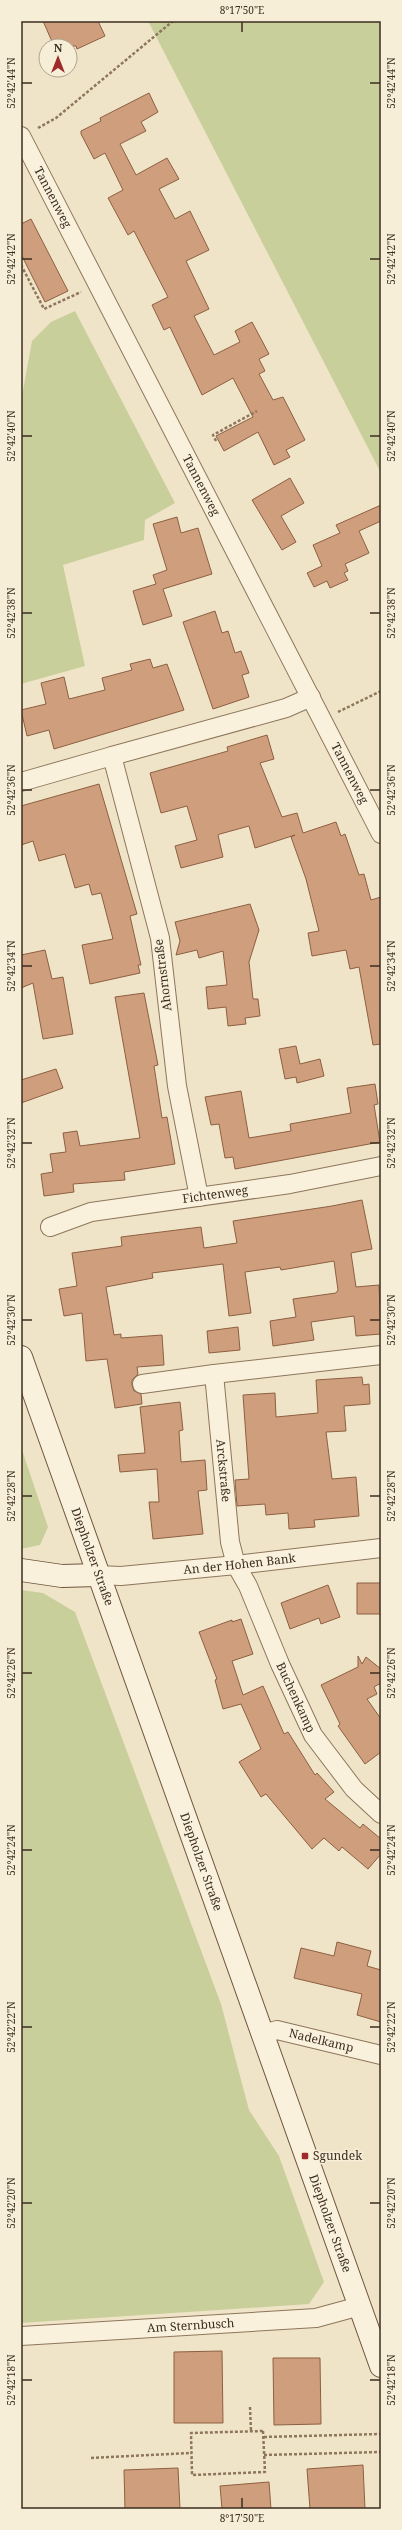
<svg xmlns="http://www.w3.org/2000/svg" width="402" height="2530" font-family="'Noto Serif',serif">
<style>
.green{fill:#c9cf9b}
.building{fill:#cf9f7d;stroke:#8d5f41}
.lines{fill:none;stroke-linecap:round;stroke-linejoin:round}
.street-casing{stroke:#8d765c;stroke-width:20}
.secondary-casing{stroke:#6f573f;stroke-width:24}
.path{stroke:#8d765c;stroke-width:2.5;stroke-dasharray:3 2;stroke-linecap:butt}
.street{stroke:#faf1dc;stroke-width:18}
.secondary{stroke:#faf1dc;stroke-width:22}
.ticks{fill:none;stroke:#3d2e20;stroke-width:1.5}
.poi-dot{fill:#9e2a2b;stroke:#f7eed8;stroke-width:1.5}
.labels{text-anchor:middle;stroke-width:3;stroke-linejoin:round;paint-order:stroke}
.street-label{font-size:12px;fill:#3d2e20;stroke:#f7eed8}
.poi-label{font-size:12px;fill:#3d2e20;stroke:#f7eed8;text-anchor:start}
.neatline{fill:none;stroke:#3d2e20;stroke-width:1.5}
.ticks-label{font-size:10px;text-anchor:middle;fill:#3d2e20}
</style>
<rect width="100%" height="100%" fill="#f0e4c8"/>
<!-- green -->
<path class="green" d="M148,21H381V473Z
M75,311L175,503L145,520L144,540L63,565L85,666L21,684V401L32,341L51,322Z
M21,1447L48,1527L40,1545L21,1549Z
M21,1590L43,1593L75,1612L221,2004L249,2110L279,2156L324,2282L309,2304L21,2323Z"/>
<!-- building -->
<path class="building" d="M43,21H98L105,36L77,49L76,46H54Z
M149,93L158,112L141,122L146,131L120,144L136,175L167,158L179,179L159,189L175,219L190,211L209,250L186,261L209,309L194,316L214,355L240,342L235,331L252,322L269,354L259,359L265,371L259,374L273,400L283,397L305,440L286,450L290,457L274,465L258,432L224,451L216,436L253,417L233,378L202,395L170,327L164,330L152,305L168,297L134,231L128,235L108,198L123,190L105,153L94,159L81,134V131L101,121L100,118Z
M31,219L68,291L45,302L21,254V224Z
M290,478L304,503L281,516L296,542L282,550L252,500Z
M381,505V521L359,531L369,553L345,564L348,571L344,573L348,580L330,588L327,581L314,587L307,573L322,566L313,545L340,533L336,525Z
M177,517L181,533L198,528L212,574L163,589L172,616L143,625L133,591L156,584L153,575L167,570L153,524Z
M215,611L222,633L228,631L235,653L241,651L249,673L242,675L249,697L213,709L183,622Z
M150,659L153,668L167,664L184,710L54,749L49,730L27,736L21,710L46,704L41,683L64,677L69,699L105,690L102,678L132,670L130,664Z
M267,735L274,759L260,763L282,817L297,813L303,833L336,822L341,836L345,834L359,875L364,874L371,900L381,897V1044L373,1045L359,967L350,969L346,950L312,956L308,933L319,931L306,879L291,837L295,835L255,848L249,826L220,834L218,835L223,857L181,868L175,846L197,840L187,806L161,813L150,773L228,751L227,747Z
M99,784L137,914L130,916L141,965H138L140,973L90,984L82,945L113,939L101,893L92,895L89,884L75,888L65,854L39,861L33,841L21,845V806Z
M250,904L259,930L249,962L253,999H258L260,1016L245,1018L246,1024L228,1026L226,1007L208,1009L206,987L227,985L223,951L199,958L197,950L176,955L180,941L175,922Z
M45,950L52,979L63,977L73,1034L43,1039L33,983L21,988V955Z
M144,993L158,1065L154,1066L162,1118L167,1117L175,1164L124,1172L125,1180L73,1184L74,1192L44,1196L41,1174L53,1172L50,1154L66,1152L63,1133L77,1131L80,1146L140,1138L115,997Z
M296,1046L300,1064L320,1059L324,1076L297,1083L296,1077L285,1079L279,1049Z
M56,1069L63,1088L21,1103V1080Z
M375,1084L378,1104L374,1105L380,1142L235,1169L233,1157L225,1158L219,1124L211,1125L205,1097L241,1091L249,1138L291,1131L290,1124L351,1113L347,1088Z
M362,1200L372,1249L351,1253L356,1287L379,1285L381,1334L356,1336L354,1316L311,1322L314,1340L273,1346L270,1321L296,1317L293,1299L336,1293L338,1290L334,1261L281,1270L280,1267L245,1272L251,1313L229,1316L223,1264L152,1273L153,1278L106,1287L114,1335L121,1334V1338L162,1335L164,1365L137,1367L138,1374L132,1380V1385L134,1391L141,1394L142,1404L115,1408L107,1359L86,1361L82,1313L64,1316L59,1289L77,1286L72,1253L122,1246L121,1237L201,1227L204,1248L237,1243L233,1221L332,1206Z
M238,1327L240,1350L209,1353L207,1331Z
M362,1377L363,1385L369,1384L370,1404L344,1406L346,1431L326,1432L332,1479L356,1477L359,1516L314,1520L315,1527L289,1529L288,1513L266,1515L265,1504L237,1506L235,1480L249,1479L243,1395L275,1393L276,1417L318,1413L316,1380Z
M180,1402L183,1430L179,1431L181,1462L205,1460L207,1490L198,1491L203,1534L153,1539L149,1502H159L157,1469L120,1472L118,1455L145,1453L140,1407Z
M357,1583H381V1614H357Z
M328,1585L340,1617L321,1624L319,1618L290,1629L281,1603Z
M241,1619L253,1654L232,1661L243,1695L263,1686L284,1734L288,1732L315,1775L317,1773L334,1792L325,1799L360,1828L363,1824L381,1839V1854L368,1869L342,1847L339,1851L324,1838L312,1849L266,1794L261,1797L239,1762L261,1749L241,1704L223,1709L215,1680L217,1679L199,1632L232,1620V1622Z
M358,1656L362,1664L366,1657L381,1669V1683L374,1687L377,1694L367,1699L381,1719V1752L365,1764L338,1726L340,1724L321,1685L358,1667Z
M337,1942L371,1951L367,1966L381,1970V2022L357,2015L362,1994L294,1978L301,1948L334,1956Z
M222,2351L223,2423H174V2352Z
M273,2358H320L321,2424L274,2425Z
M363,2465L365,2509H310L307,2469Z
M178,2468L180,2509H125L124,2470Z
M269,2482L271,2509H222L220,2486Z"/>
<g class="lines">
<!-- street casing -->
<g class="street-casing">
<g id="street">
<path id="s1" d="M21,136L381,834"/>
<path d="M21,782L112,756"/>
<path d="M199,1197L177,1086L160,938L112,756L286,708L311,697"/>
<path id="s2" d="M50,1227L91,1212L290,1184L381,1166"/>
<path id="s3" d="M381,1355L214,1374L230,1542L236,1565L248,1586L280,1664L313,1735L354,1789L381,1814"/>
<path d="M142,1384L214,1374"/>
<path id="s4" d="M97,1575L121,1576L236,1565L381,1548"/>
<path id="s5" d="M263,2034L277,2030L381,2055"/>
<path id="s6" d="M21,2336L316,2318L360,2306"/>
</g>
</g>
<!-- secondary casing -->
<g class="secondary-casing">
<g id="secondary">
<path id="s7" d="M21,1357L381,2366"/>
<path d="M21,1570L62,1576L97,1575"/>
</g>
</g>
<!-- path -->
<path class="path" d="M38,128L56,118L173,21
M21,265L44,309L81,292
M216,441L213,435L257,411
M338,712L381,691
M250,2407L251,2431
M263,2431L265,2472L192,2475L191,2433Z
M264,2437L381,2434
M264,2455L381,2452
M91,2458L191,2453"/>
<!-- street -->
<use href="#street" class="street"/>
<!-- secondary -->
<use href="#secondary" class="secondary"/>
</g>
<!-- ticks -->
<path class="ticks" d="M242,22V32M22,83H32M370,83H380M22,259H32M370,259H380M22,436H32M370,436H380M22,613H32M370,613H380M22,790H32M370,790H380M22,966H32M370,966H380M22,1143H32M370,1143H380M22,1320H32M370,1320H380M22,1496H32M370,1496H380M22,1673H32M370,1673H380M22,1850H32M370,1850H380M22,2027H32M370,2027H380M22,2203H32M370,2203H380M22,2380H32M370,2380H380M242,2498V2508"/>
<!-- markers -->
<rect class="poi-dot" x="301" y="2152" width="8" height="8" rx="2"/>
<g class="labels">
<!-- street labels -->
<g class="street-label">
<text dy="4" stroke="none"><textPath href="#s1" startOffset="69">Tannenweg</textPath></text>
<text dy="4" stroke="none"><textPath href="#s1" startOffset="393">Tannenweg</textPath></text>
<text dy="4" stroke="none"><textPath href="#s1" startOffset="717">Tannenweg</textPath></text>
<text transform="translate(163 975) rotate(-97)" y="4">Ahornstraße</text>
<text dy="4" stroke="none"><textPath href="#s2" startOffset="169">Fichtenweg</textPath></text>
<text dy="4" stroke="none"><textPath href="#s3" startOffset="265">Arckstraße</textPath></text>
<text dy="4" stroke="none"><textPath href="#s7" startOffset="212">Diepholzer Straße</textPath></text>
<text dy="4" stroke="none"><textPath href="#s4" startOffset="143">An der Hohen Bank</textPath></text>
<text dy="4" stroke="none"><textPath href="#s3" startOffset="506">Buchenkamp</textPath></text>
<text dy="4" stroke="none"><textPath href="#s7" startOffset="536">Diepholzer Straße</textPath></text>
<text dy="4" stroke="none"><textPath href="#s5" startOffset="60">Nadelkamp</textPath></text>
<text dy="4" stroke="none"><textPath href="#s7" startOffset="920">Diepholzer Straße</textPath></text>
<text dy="4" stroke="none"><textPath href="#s6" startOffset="170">Am Sternbusch</textPath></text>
</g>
<!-- poi labels -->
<g class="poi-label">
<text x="313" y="2160">Sgundek</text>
</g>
</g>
<!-- border -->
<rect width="402" height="2530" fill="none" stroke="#f7eed8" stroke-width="44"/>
<!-- north arrow -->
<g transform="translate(58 58)"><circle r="19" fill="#f7eed8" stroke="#ada18e"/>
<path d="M0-3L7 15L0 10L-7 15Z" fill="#9e2a2b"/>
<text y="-6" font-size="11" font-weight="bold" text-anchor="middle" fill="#3d2e20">N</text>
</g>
<rect x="22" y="22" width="358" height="2486" class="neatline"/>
<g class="ticks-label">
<text x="242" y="14">8°17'50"E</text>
<text transform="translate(11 83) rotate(-90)" y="4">52°42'44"N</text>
<text transform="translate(391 83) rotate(-90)" y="4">52°42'44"N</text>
<text transform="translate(11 259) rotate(-90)" y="4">52°42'42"N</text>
<text transform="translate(391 259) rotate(-90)" y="4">52°42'42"N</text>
<text transform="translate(11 436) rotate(-90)" y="4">52°42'40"N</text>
<text transform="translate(391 436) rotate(-90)" y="4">52°42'40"N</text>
<text transform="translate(11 613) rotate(-90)" y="4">52°42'38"N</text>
<text transform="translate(391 613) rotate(-90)" y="4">52°42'38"N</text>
<text transform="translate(11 790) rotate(-90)" y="4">52°42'36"N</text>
<text transform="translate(391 790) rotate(-90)" y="4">52°42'36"N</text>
<text transform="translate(11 966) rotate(-90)" y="4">52°42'34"N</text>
<text transform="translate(391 966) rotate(-90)" y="4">52°42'34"N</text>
<text transform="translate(11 1143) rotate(-90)" y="4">52°42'32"N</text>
<text transform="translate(391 1143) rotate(-90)" y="4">52°42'32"N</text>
<text transform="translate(11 1320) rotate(-90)" y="4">52°42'30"N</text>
<text transform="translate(391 1320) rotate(-90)" y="4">52°42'30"N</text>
<text transform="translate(11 1496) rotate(-90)" y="4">52°42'28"N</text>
<text transform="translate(391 1496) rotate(-90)" y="4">52°42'28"N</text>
<text transform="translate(11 1673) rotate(-90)" y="4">52°42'26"N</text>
<text transform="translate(391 1673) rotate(-90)" y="4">52°42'26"N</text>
<text transform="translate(11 1850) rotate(-90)" y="4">52°42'24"N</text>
<text transform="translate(391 1850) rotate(-90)" y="4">52°42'24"N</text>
<text transform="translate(11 2027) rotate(-90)" y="4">52°42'22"N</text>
<text transform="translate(391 2027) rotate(-90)" y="4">52°42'22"N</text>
<text transform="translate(11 2203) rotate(-90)" y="4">52°42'20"N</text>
<text transform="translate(391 2203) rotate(-90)" y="4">52°42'20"N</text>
<text transform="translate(11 2380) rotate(-90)" y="4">52°42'18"N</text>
<text transform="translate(391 2380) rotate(-90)" y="4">52°42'18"N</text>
<text x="242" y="2522">8°17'50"E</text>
</g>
</svg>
